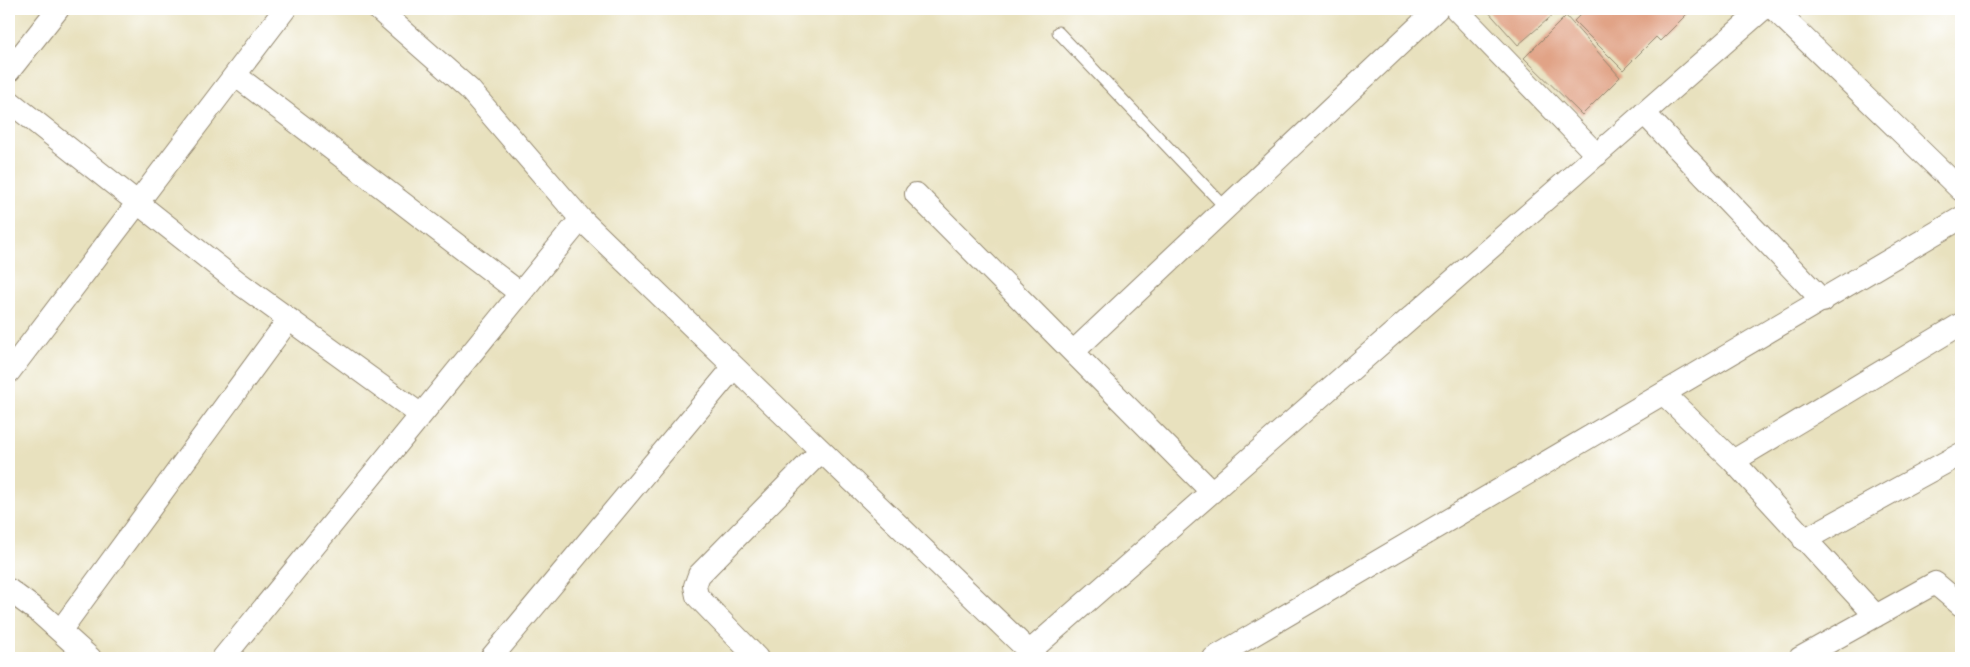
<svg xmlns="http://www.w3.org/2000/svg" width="1970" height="667" font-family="Mali,sans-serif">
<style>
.building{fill:#e1a386}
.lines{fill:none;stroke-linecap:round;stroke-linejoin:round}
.service-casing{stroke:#92866e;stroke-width:13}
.minor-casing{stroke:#92866e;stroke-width:24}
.service{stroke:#fff;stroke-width:11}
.minor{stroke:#fff;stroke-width:22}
</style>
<rect width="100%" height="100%" fill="#fff"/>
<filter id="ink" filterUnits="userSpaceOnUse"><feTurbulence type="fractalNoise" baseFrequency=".02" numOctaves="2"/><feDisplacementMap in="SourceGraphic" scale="10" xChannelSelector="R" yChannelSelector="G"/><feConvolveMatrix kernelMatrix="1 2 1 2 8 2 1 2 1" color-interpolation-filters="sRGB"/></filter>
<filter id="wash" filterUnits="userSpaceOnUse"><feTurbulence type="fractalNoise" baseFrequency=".0096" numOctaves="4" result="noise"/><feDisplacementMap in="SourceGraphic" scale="20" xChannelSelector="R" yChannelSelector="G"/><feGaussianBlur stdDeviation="1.12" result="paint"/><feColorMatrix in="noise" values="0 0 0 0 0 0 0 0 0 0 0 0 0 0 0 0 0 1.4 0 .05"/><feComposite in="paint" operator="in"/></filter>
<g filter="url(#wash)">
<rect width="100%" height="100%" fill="#e8e1be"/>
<g id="blocks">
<!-- building -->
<path class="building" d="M1486,9H1550L1554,14L1518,45Z
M1586,9H1692L1660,41L1656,37L1623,70L1574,21Z
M1566,16L1620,77L1582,115L1524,58Z"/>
</g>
</g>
<g filter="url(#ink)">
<use href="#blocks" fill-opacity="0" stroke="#92866e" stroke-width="1"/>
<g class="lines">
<!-- service casing -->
<g class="service-casing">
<path id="service" d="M1058,32L1226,208"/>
</g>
<!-- minor casing -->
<g class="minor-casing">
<path id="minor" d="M378,9L469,89L581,219L1036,658
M1456,9L1597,155
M1774,9L1961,190
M9,71L58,9
M235,75L520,293
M9,101L239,283L421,415
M1644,113L1823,301
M916,194L1212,492
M1073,352L1437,9
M9,372L285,9
M1664,394L1733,461L1876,616
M1733,461L1961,324
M1804,540L1961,454
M9,590L40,613L90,658
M60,631L289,319
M1029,652L1763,9
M223,658L581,219
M491,658L734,367
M757,658L697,596L695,586L699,575L821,451
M1214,658L1961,218
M1800,658L1935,583L1961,605"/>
</g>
<!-- service -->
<use href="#service" class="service"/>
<!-- minor -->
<use href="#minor" class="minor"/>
</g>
</g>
<!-- margin -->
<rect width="1970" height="667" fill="none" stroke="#fff" stroke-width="30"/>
</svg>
